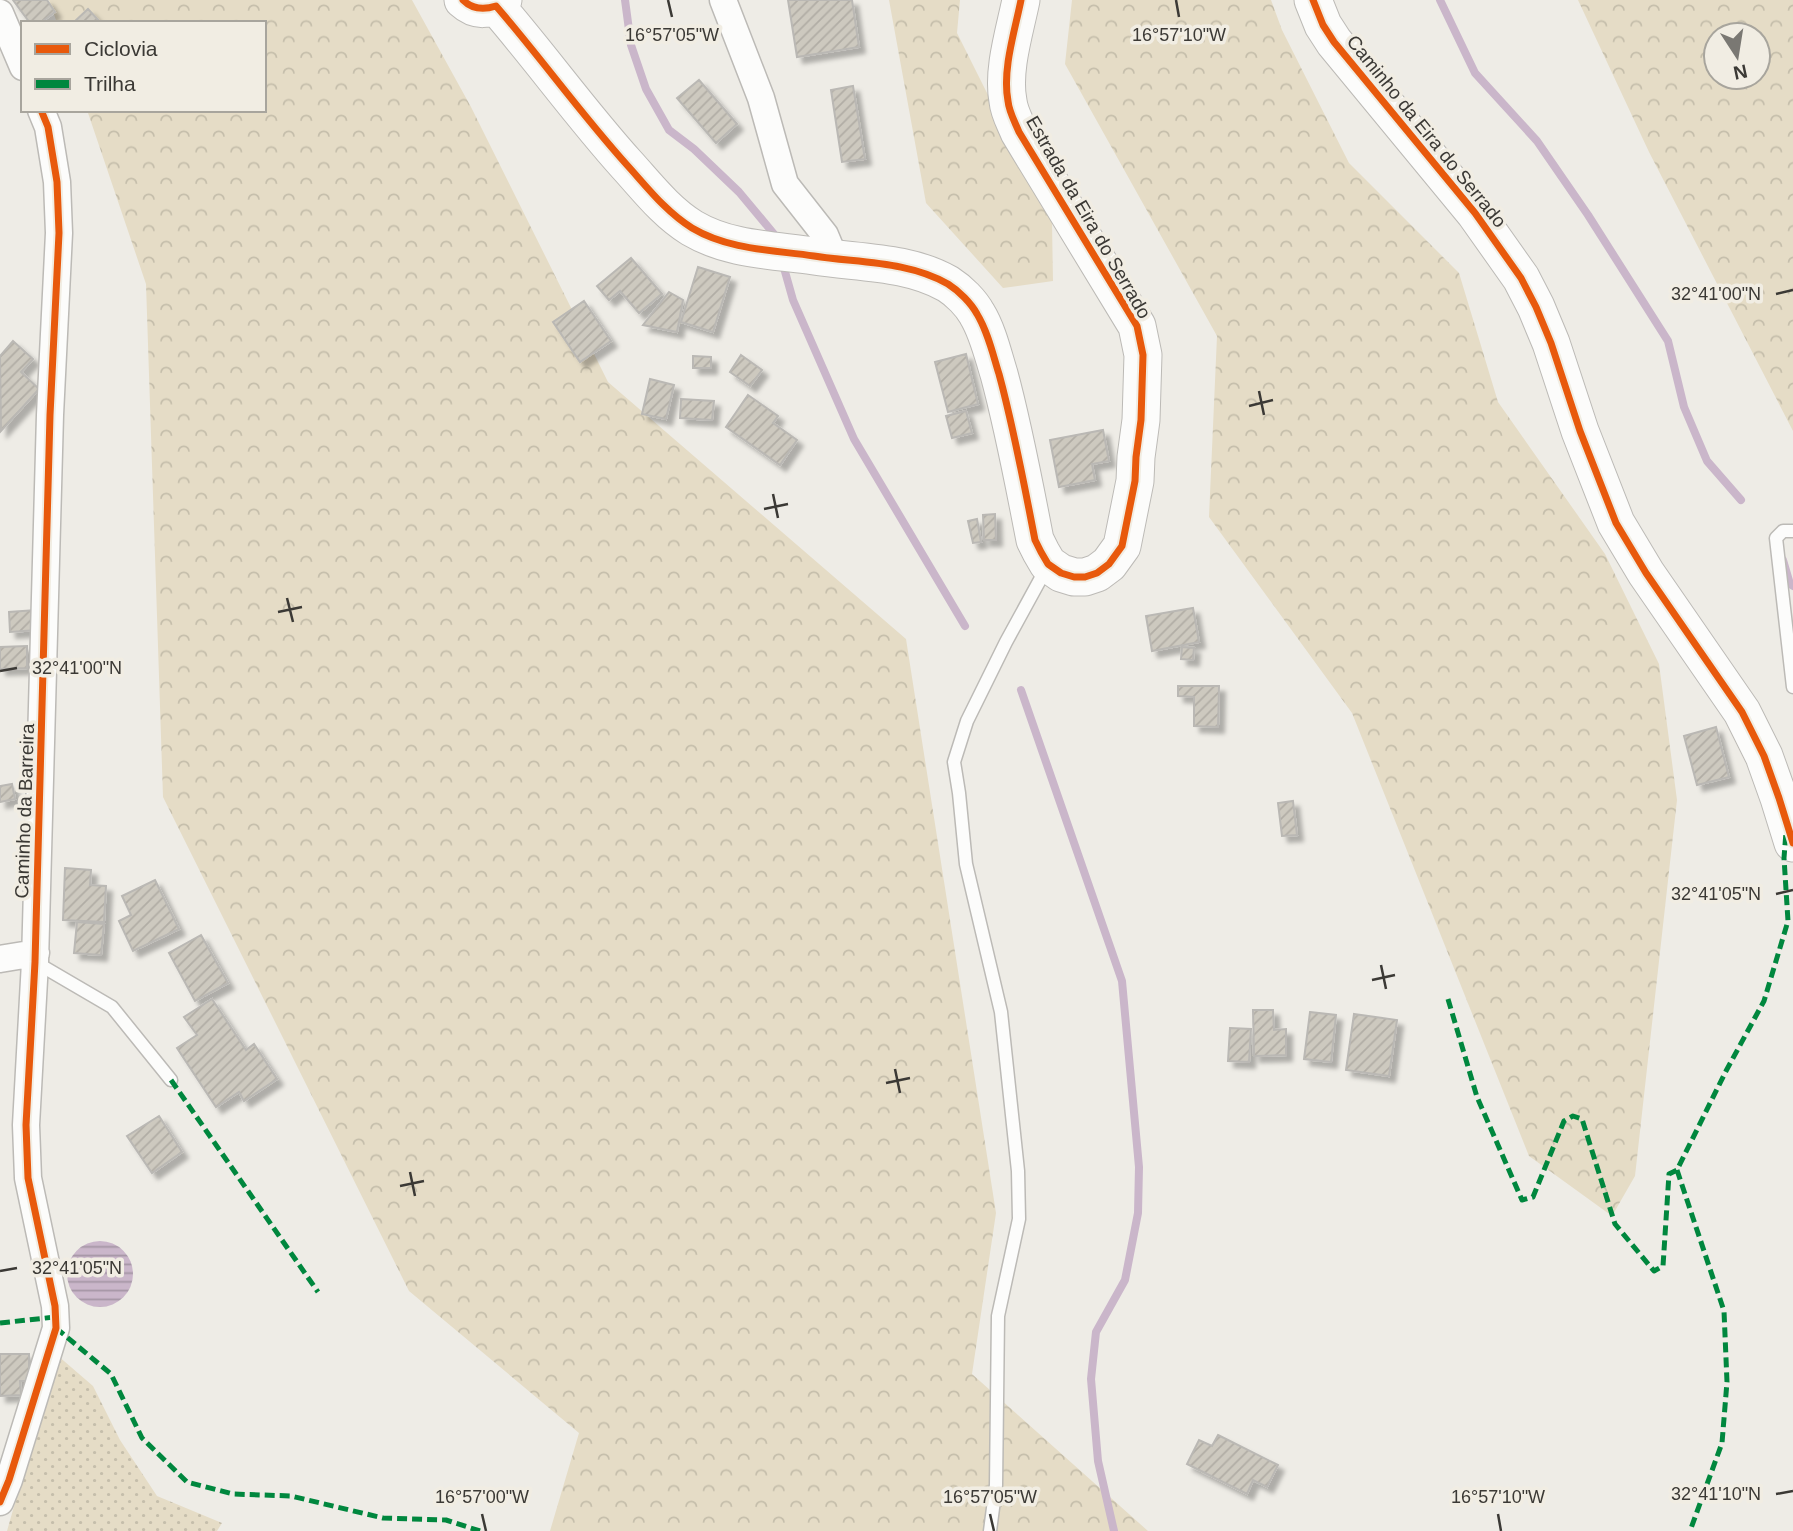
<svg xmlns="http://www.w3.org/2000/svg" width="1793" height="1531" font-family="Arial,sans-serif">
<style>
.grass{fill:url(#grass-dots)}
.forest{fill:url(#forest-crowns);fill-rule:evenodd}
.water{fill:url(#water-rules)}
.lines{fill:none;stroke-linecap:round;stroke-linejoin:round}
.stream{stroke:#cab6ca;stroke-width:8}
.building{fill:url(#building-hatch);stroke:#bab8b4;stroke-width:2;filter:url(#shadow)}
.service-casing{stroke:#bcbab6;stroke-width:15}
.minor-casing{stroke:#bcbab6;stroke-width:29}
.secondary-casing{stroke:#bcbab6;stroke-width:39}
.service{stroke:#fcfcfb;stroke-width:12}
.minor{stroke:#fcfcfb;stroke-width:26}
.secondary{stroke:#fcfcfb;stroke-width:37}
.quiet{stroke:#00873e;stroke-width:5;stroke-dasharray:10 5;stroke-linecap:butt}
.cycleway-casing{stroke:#f1ede3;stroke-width:11}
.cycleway{stroke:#e8590c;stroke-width:7}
.ticks{fill:none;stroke:#3b3935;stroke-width:2.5}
.labels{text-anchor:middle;stroke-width:7;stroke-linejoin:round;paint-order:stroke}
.street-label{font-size:19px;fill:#3b3935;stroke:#f1ede3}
.ticks-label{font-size:18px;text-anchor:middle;fill:#3b3935;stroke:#f1ede3;stroke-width:7;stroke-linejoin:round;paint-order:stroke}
</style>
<defs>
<pattern id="grass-dots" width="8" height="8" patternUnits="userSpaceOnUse" patternTransform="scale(1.75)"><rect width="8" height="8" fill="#e5dcc6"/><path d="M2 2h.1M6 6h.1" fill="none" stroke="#c5beab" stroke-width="1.8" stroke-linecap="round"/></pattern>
<pattern id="forest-crowns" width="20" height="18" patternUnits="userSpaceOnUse" patternTransform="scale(1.75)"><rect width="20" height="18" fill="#e5dcc6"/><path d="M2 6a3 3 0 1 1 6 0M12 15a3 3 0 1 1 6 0" fill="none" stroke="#c5beab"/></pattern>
<pattern id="water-rules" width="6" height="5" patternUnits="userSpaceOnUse" patternTransform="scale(1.75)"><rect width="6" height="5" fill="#cab6ca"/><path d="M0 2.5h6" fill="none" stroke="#a595a5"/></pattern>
<pattern id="building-hatch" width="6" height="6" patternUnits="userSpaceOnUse" patternTransform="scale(1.75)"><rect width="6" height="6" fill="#cdc9bf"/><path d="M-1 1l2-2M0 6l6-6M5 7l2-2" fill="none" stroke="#b1ada5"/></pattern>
<filter id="shadow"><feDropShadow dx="6" dy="6" stdDeviation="2" flood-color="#0004"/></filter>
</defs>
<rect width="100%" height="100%" fill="#eeece6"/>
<!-- grass -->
<path class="grass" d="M57,1355L93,1386L120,1440L157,1496L222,1523L217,1531H7Z"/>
<!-- forest -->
<path class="forest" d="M49,0H412L471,107L608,382L906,639L996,1213L972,1374L1148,1531H550L579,1433L409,1291L163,797L146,284L87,110H264V23H57Z
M889,0H960L957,33L1052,223L1053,281L1003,288L926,203Z
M1072,0H1271L1282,30L1349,163L1459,273L1498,402L1605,554L1659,664L1677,800L1635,1176L1612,1216L1529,1156L1352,713L1209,517L1217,336L1065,64Z
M1578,0H1793V431L1649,152ZM1758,35V77H1716V35Z"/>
<!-- water -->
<path class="water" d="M67 1274a33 33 0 1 1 66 0a33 33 0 1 1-66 0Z"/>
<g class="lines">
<!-- stream -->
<path class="stream" d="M625,0L631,45L646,89L669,130L694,149L739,192L774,234L776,242
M1440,0L1475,73L1537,141L1588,215L1668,341L1684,407L1707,461L1741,500
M782,261L793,300L854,439L965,626
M1783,560L1790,584L1793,586
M1021,690L1122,981L1139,1167L1138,1213L1125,1280L1096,1332L1091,1379L1098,1461L1114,1531"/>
</g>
<!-- building -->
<path class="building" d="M13,0H47L55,12L40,23H30Z
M788,0H852L859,47L797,57Z
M88,9L101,23H73Z
M699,80L737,124L716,143L677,98Z
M853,86L865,159L842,162L831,90Z
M631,258L662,294L639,313L620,291L609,300L597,286Z
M698,267L730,277L713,332L681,322Z
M669,292L683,300L677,332L643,325Z
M584,301L611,341L580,362L553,322Z
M13,341L33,359L21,372L39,389L1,431L0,356Z
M966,354L978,404L948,412L935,362Z
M741,355L762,370L750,386L730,372Z
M693,356L711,357V368H693Z
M650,379L674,385L666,419L642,414Z
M748,395L778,416L773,423L797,440L780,465L726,427Z
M681,399L714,401L712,420L680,418Z
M966,411L972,433L952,438L946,416Z
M1103,430L1109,461L1092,464L1095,480L1059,487L1050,440Z
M995,514L996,540H984L983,515Z
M977,519L981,542L973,543L968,521Z
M1193,608L1199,642L1152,651L1146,616Z
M36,610L37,630L10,632L9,612Z
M27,646V668L0,669V647Z
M1182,647L1194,648L1193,660L1181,659Z
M1178,686H1219L1218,727L1194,726V697L1178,696Z
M1716,727L1729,777L1697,785L1684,736Z
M12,784L15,799L0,802V786Z
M1293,801L1297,835L1282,836L1278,803Z
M65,868L91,870L90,885L106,886L104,922L63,920Z
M155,880L179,929L133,951L119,921L131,915L122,896Z
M77,922L104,924L101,955L74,953Z
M201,935L228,983L195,1001L169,953Z
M212,999L246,1050L254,1044L277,1079L244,1101L239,1092L216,1107L177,1048L197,1035L184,1017Z
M1253,1010H1273L1274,1030L1286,1029V1055L1254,1056Z
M1310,1012L1336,1015L1331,1062L1304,1059Z
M1354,1014L1397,1020L1389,1076L1346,1070Z
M1230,1028L1251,1029L1249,1062L1228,1061Z
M159,1116L182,1152L152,1173L127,1136Z
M0,1354H29V1381H20L21,1395L0,1396Z
M1218,1435L1278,1465L1267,1487L1253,1480L1247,1494L1187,1464L1199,1440L1212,1446Z"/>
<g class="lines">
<!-- service casing -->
<g class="service-casing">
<path id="service" d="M1793,531H1783L1776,538L1793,687
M35,962L112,1007L171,1080
M990,1531L996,1485L998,1316L1019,1219L1018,1171L1001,1012L966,864L959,793L954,762L967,721L1006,642L1047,567"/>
</g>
<!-- minor casing -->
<g class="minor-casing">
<path id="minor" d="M723,0L761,98L785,184L825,235L835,259
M0,13L23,67
M0,959L36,953
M0,1502L9,1480L56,1328L55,1306L28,1178L26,1125L35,962L50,415L59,233L57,182L48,127L41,110"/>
</g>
<!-- secondary casing -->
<g class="secondary-casing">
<path id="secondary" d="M463,0C476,12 490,11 503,0
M1313,0L1323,25L1334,42L1475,213L1521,278L1536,307L1551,343L1580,431L1616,523L1646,573L1742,712L1764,756L1779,798L1793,843
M496,6C541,58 581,114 627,165C647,187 666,212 692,228C729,250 773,250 814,256C859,263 908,261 948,284C959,291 971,303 977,314C988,332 993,355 999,374C1014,429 1024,484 1035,540L1041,552L1048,564L1061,573L1074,577H1085L1097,573L1109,564L1122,546L1135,481L1136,457L1141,420L1143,355L1137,326L1019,132C1015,122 1009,112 1008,101C1002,70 1015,30 1021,0"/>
</g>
<!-- service -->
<use href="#service" class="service"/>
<!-- minor -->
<use href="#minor" class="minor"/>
<!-- secondary -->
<use href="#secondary" class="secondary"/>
<!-- quiet -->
<path class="quiet" d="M1448,999L1477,1097L1522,1200L1533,1197L1564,1121L1573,1116L1582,1119L1615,1224L1654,1271L1663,1266L1669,1174L1677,1170L1726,1071L1764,1001L1788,921L1784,858L1786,832
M171,1080L318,1292
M1677,1170L1724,1311L1727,1382L1722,1443L1690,1531
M0,1323L55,1317
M56,1328L111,1374L142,1438L187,1482L233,1494L291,1496L383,1518L446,1520L480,1531"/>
<!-- cycleway casing -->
<g class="cycleway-casing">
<path id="cycleway" d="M463,0C472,9 484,10 496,6C541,58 581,114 627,165C647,187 666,212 692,228C729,250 773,250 814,256C859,263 908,261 948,284C959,291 971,303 977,314C988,332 993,355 999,374C1014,429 1024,484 1035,540L1041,552L1048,564L1061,573L1074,577H1085L1097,573L1109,564L1122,546L1135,481L1136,457L1141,420L1143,355L1137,326L1019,132C1015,122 1009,112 1008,101C1002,70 1015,30 1021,0
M1313,0L1323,25L1334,42L1475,213L1521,278L1536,307L1551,343L1580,431L1616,523L1646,573L1742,712L1764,756L1779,798L1793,843
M0,1502L9,1480L56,1328L55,1306L28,1178L26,1125L35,962L50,415L59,233L57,182L48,127L41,110"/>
</g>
<!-- cycleway -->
<use href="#cycleway" class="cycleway"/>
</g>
<!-- ticks -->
<path class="ticks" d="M668,0L672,17M1176,0L1179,17M1776,294L1793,290M1259,391L1264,415M1249,406L1273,400M773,494L778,518M764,509L788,504M287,598L293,622M278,612L302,607M0,671L17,668M1776,894L1793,890M1381,965L1386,989M1372,980L1395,975M895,1069L900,1093M886,1083L910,1078M410,1172L415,1196M400,1186L424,1181M0,1271L17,1268M1776,1494L1793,1491M482,1514L486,1531M990,1514L994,1531M1498,1514L1501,1531"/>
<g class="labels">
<!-- street labels -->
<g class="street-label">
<text transform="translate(1427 131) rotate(51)" y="7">Caminho da Eira do Serrado</text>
<text transform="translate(1089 217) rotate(60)" y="7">Estrada da Eira do Serrado</text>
<text transform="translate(24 811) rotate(-88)" y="7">Caminho da Barreira</text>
</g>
</g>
<g class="ticks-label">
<text x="672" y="41">16°57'05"W</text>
<text x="1179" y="41">16°57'10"W</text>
<text x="1716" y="300">32°41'00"N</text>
<text x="77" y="674">32°41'00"N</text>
<text x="1716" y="900">32°41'05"N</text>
<text x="77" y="1274">32°41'05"N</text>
<text x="1716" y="1500">32°41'10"N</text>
<text x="482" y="1503">16°57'00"W</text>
<text x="990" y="1503">16°57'05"W</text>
<text x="1498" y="1503">16°57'10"W</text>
</g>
<!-- legend -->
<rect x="21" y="21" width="245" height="91" fill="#f1ede3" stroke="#a8a59d" stroke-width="2"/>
<rect x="35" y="44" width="35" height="10" fill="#e8590c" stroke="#a8a59d" stroke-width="2"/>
<text x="84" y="56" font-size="21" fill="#3b3935">Ciclovia</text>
<rect x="35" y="79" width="35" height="10" fill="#00873e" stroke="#a8a59d" stroke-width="2"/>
<text x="84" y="91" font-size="21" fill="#3b3935">Trilha</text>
<!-- north arrow -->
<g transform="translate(1737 56) rotate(168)"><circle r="33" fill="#f1ede3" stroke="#a8a59d" stroke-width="2"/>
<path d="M0-5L12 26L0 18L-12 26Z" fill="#7a7873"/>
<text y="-10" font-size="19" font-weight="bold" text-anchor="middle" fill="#3b3935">N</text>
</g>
</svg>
